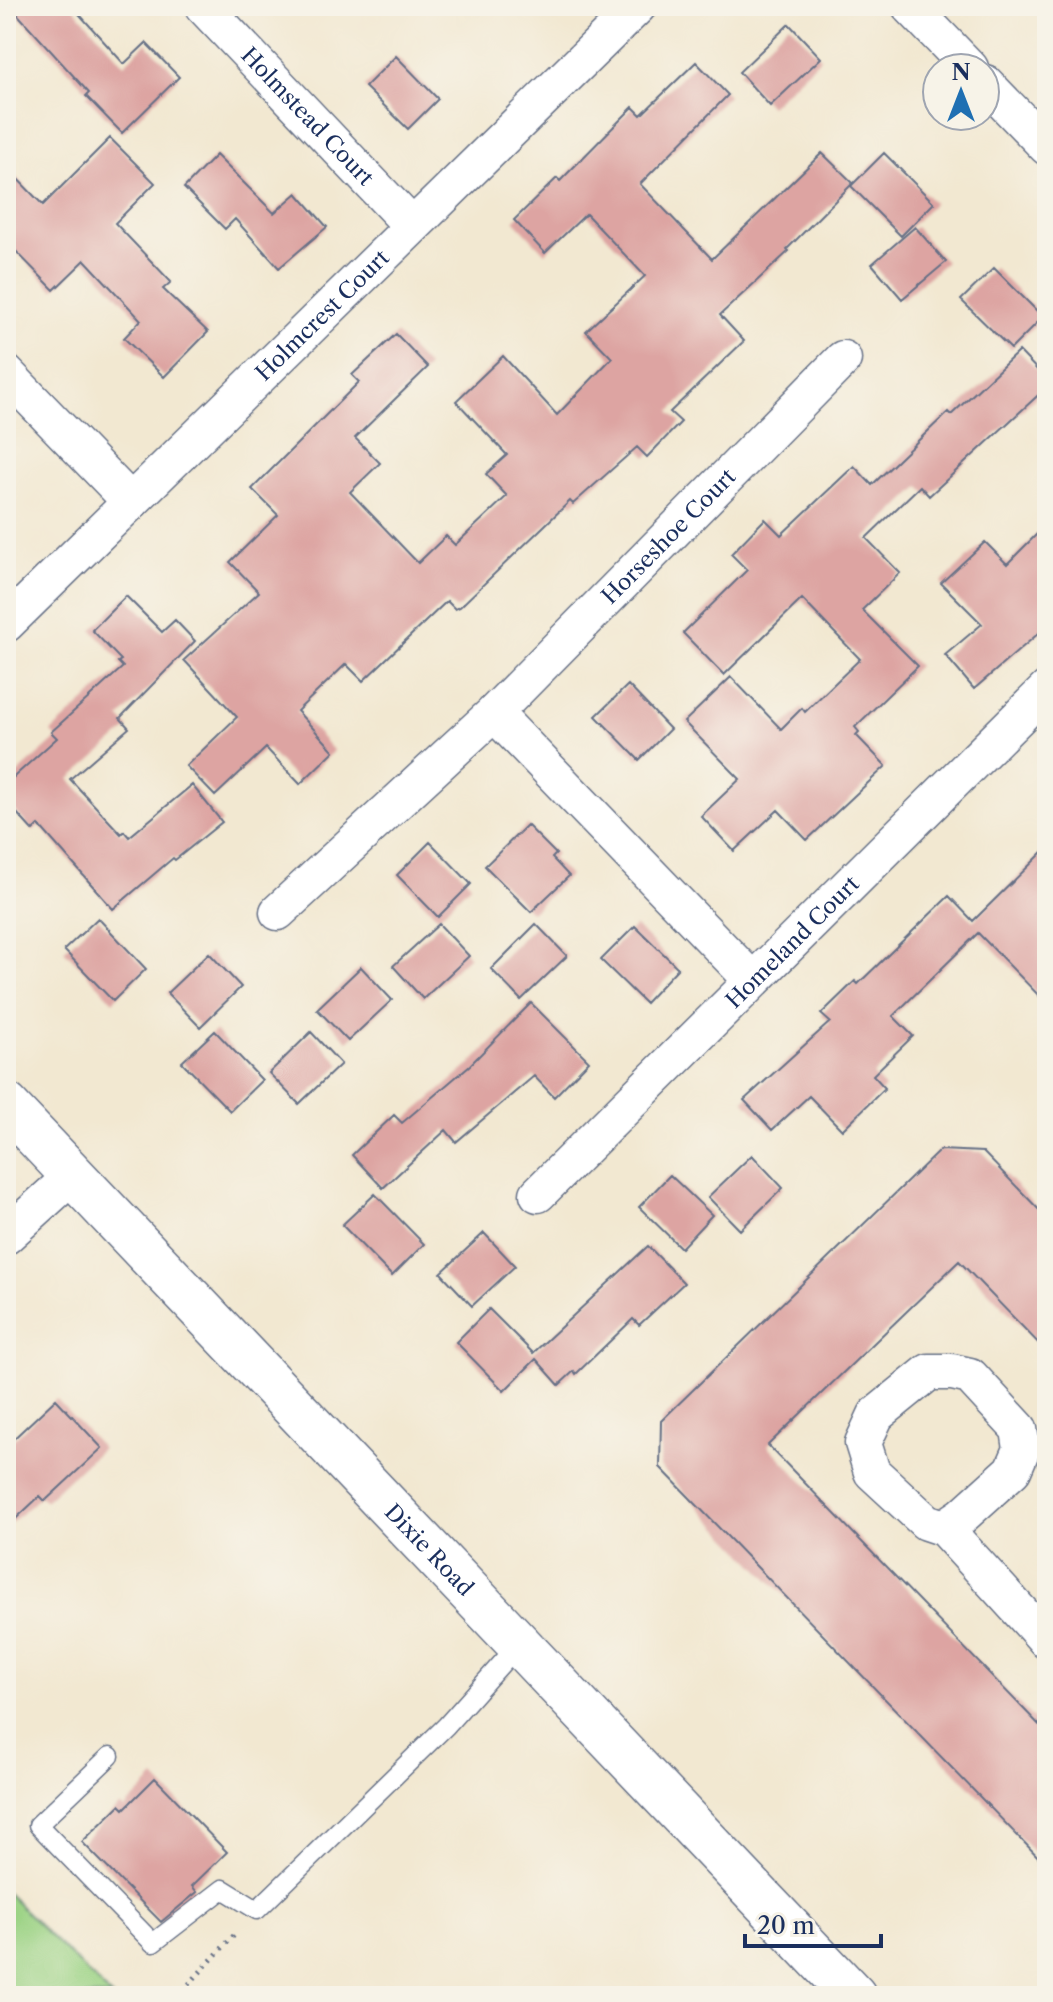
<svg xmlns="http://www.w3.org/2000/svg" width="1053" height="2002" font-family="'Libre Caslon Text',serif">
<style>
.green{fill:#9cd385;stroke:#5c8172;stroke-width:2}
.building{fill:#dda4a2}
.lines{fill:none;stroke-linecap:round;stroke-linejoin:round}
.lane-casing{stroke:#667086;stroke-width:21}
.street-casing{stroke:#667086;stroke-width:39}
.secondary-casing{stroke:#667086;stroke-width:47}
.path{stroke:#667086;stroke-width:5;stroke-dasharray:2 6;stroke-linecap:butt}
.lane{stroke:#fff;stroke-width:18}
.street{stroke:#fff;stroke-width:36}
.secondary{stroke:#fff;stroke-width:44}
.labels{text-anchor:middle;stroke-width:6;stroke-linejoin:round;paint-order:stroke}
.street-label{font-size:22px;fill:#1b2f5e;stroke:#f7f3e8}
</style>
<rect width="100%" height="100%" fill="#f7f3e8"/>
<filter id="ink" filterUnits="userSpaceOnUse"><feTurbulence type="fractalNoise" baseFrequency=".0125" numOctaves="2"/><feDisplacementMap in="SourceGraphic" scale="16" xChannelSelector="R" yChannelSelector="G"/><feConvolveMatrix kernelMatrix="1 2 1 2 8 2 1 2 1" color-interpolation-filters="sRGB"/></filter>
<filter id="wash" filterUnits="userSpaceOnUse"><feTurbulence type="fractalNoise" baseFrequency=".006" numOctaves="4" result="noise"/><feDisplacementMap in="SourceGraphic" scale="32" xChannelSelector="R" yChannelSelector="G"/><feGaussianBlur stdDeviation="1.8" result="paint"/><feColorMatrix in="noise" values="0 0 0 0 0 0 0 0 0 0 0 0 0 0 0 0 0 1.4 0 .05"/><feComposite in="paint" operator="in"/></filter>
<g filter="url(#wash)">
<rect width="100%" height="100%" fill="#f2e8d1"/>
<!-- green -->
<path class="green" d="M6,1892L111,1996H6Z"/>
<g id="blocks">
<!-- building -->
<path class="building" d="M10,6H72L124,64L146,43L179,77L122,133L86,96L89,93Z
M789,24L821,58L770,106L739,72Z
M396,56L438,99L408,129L365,87Z
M696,62L728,95L640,184L712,259L822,153L853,183L787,249L789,251L720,315L744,341L670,412L681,422L647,457L637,447L573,504L570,501L460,607L455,609L447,601L363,681L346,664L297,711L334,751L300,784L266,748L215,796L186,766L237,717L184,660L259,592L230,562L278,515L252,489L359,382L352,375L396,334L428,367L355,438L380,463L350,492L418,563L446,536L455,545L507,496L486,474L507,455L456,401L503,356L557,415L612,358L586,331L645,276L586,214L545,253L514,220L557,178L560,181L633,107L641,115Z
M110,138L155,183L115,223L171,282L163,289L208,332L164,377L124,338L141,320L85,260L54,290L6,241V167L43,205Z
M884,153L934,203L901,236L851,186Z
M216,155L274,213L297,193L327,227L279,268L235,219L225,229L184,188Z
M915,227L946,262L902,299L872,264Z
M994,268L1043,317L1011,349L961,300Z
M1019,351L1047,380V387L929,496L920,486L866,538L900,573L862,610L918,666L855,727L859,732L856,735L886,766L807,840L778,810L734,851L701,816L740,779L684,722L731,677L781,729L802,708L805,712L860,659L802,599L724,675L683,633L747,570L731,554L765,519L781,535L854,466L872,485L948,412L951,415Z
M1047,524V626L974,689L945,655L982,624L941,583L985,542L1007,564Z
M126,596L162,632L175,620L195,641L120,718L129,728L70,779L121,834L124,831L129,837L192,785L222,822L175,860L173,858L113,909L39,825L33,831L6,801V784L57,738L51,732L123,667L118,662L121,660L92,630Z
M628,685L670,729L639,760L596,716Z
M527,825L556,854L552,858L569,876L531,912L485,866Z
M430,842L471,884L438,917L397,875Z
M1047,848V1004L978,933L893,1016L913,1036L873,1075L885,1088L842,1130L809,1096L772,1130L744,1100L830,1022L821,1014L855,981L858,984L949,896L973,921Z
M98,918L146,969L113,1001L64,950Z
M439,924L469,956L423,999L393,966Z
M536,924L567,956L521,1000L491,969Z
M635,926L678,968L645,1003L601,960Z
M209,953L241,987L200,1027L167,993Z
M361,967L392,1000L348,1041L317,1009Z
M531,1003L589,1061L554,1097L534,1076L456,1142L446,1130L383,1188L352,1155L394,1115L402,1123L470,1065Z
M215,1031L262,1080L230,1111L182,1062Z
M311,1032L341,1064L299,1104L269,1073Z
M940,1150L983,1152L1047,1218V1352L959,1261L768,1445L1047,1733V1866L660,1467L661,1421Z
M752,1155L783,1188L740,1230L708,1197Z
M670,1175L712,1215L681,1248L639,1207Z
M375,1194L424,1244L392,1276L342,1225Z
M484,1233L515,1266L472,1306L441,1273Z
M648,1246L684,1283L639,1325L633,1319L576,1374L574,1371L559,1385L536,1359L504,1391L456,1342L489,1309L533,1353Z
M56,1399L102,1448L45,1501L40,1496L6,1528V1446Z
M155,1778L227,1852L192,1886L197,1892L161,1922L82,1842L120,1805L124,1809Z"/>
</g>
</g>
<g filter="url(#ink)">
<use href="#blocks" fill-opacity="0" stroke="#667086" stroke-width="2"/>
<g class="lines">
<!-- lane casing -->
<g class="lane-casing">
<path id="lane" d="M110,1756L38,1825L153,1943L223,1889L257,1910L446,1726L519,1644"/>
</g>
<!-- street casing -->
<g class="street-casing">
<g id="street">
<path id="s1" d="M203,6L412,226"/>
<path d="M910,6L970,68"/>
<path d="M985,83L1047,147"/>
<path d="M6,373L131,502"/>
<path id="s2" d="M6,624L638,6"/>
<path d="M494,713L752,980"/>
<path id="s3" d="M278,912L494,713L843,359"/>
<path id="s4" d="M538,1194L1047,689"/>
<path d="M6,1236L72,1176"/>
<path d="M944,1528L962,1516L1013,1470L1022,1449L1019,1429L970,1376L952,1372H929L876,1415L863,1443L872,1472L926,1522L944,1528L1047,1641"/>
</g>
</g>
<!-- secondary casing -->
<g class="secondary-casing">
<g id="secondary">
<path id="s5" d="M6,1105L854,1996"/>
</g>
</g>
<!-- path -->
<path class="path" d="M178,1996L237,1932"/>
<!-- lane -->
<use href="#lane" class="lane"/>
<!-- street -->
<use href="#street" class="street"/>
<!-- secondary -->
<use href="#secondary" class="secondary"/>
</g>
</g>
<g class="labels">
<!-- street labels -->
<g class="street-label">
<text dy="8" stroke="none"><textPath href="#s1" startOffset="152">Holmstead Court</textPath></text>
<text dy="8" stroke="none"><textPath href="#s2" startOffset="442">Holmcrest Court</textPath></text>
<text dy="8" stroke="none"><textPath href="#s3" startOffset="542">Horseshoe Court</textPath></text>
<text dy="8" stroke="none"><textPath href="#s4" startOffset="358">Homeland Court</textPath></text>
<text dy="8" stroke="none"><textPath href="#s5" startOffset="614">Dixie Road</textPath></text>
</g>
</g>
<!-- margin -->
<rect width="1053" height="2002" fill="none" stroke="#f7f3e8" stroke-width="32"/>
<!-- north arrow -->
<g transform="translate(961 92)"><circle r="38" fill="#f7f3e8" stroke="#9fa5b1" stroke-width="2"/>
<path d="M0-6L14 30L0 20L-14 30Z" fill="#1f6fb2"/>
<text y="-12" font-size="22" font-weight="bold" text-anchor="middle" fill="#1b2f5e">N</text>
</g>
<!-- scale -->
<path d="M745 1934v12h136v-12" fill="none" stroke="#1b2f5e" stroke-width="4"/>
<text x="757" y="1934" font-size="24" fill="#1b2f5e" stroke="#f7f3e8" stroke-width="6" paint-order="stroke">20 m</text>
</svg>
